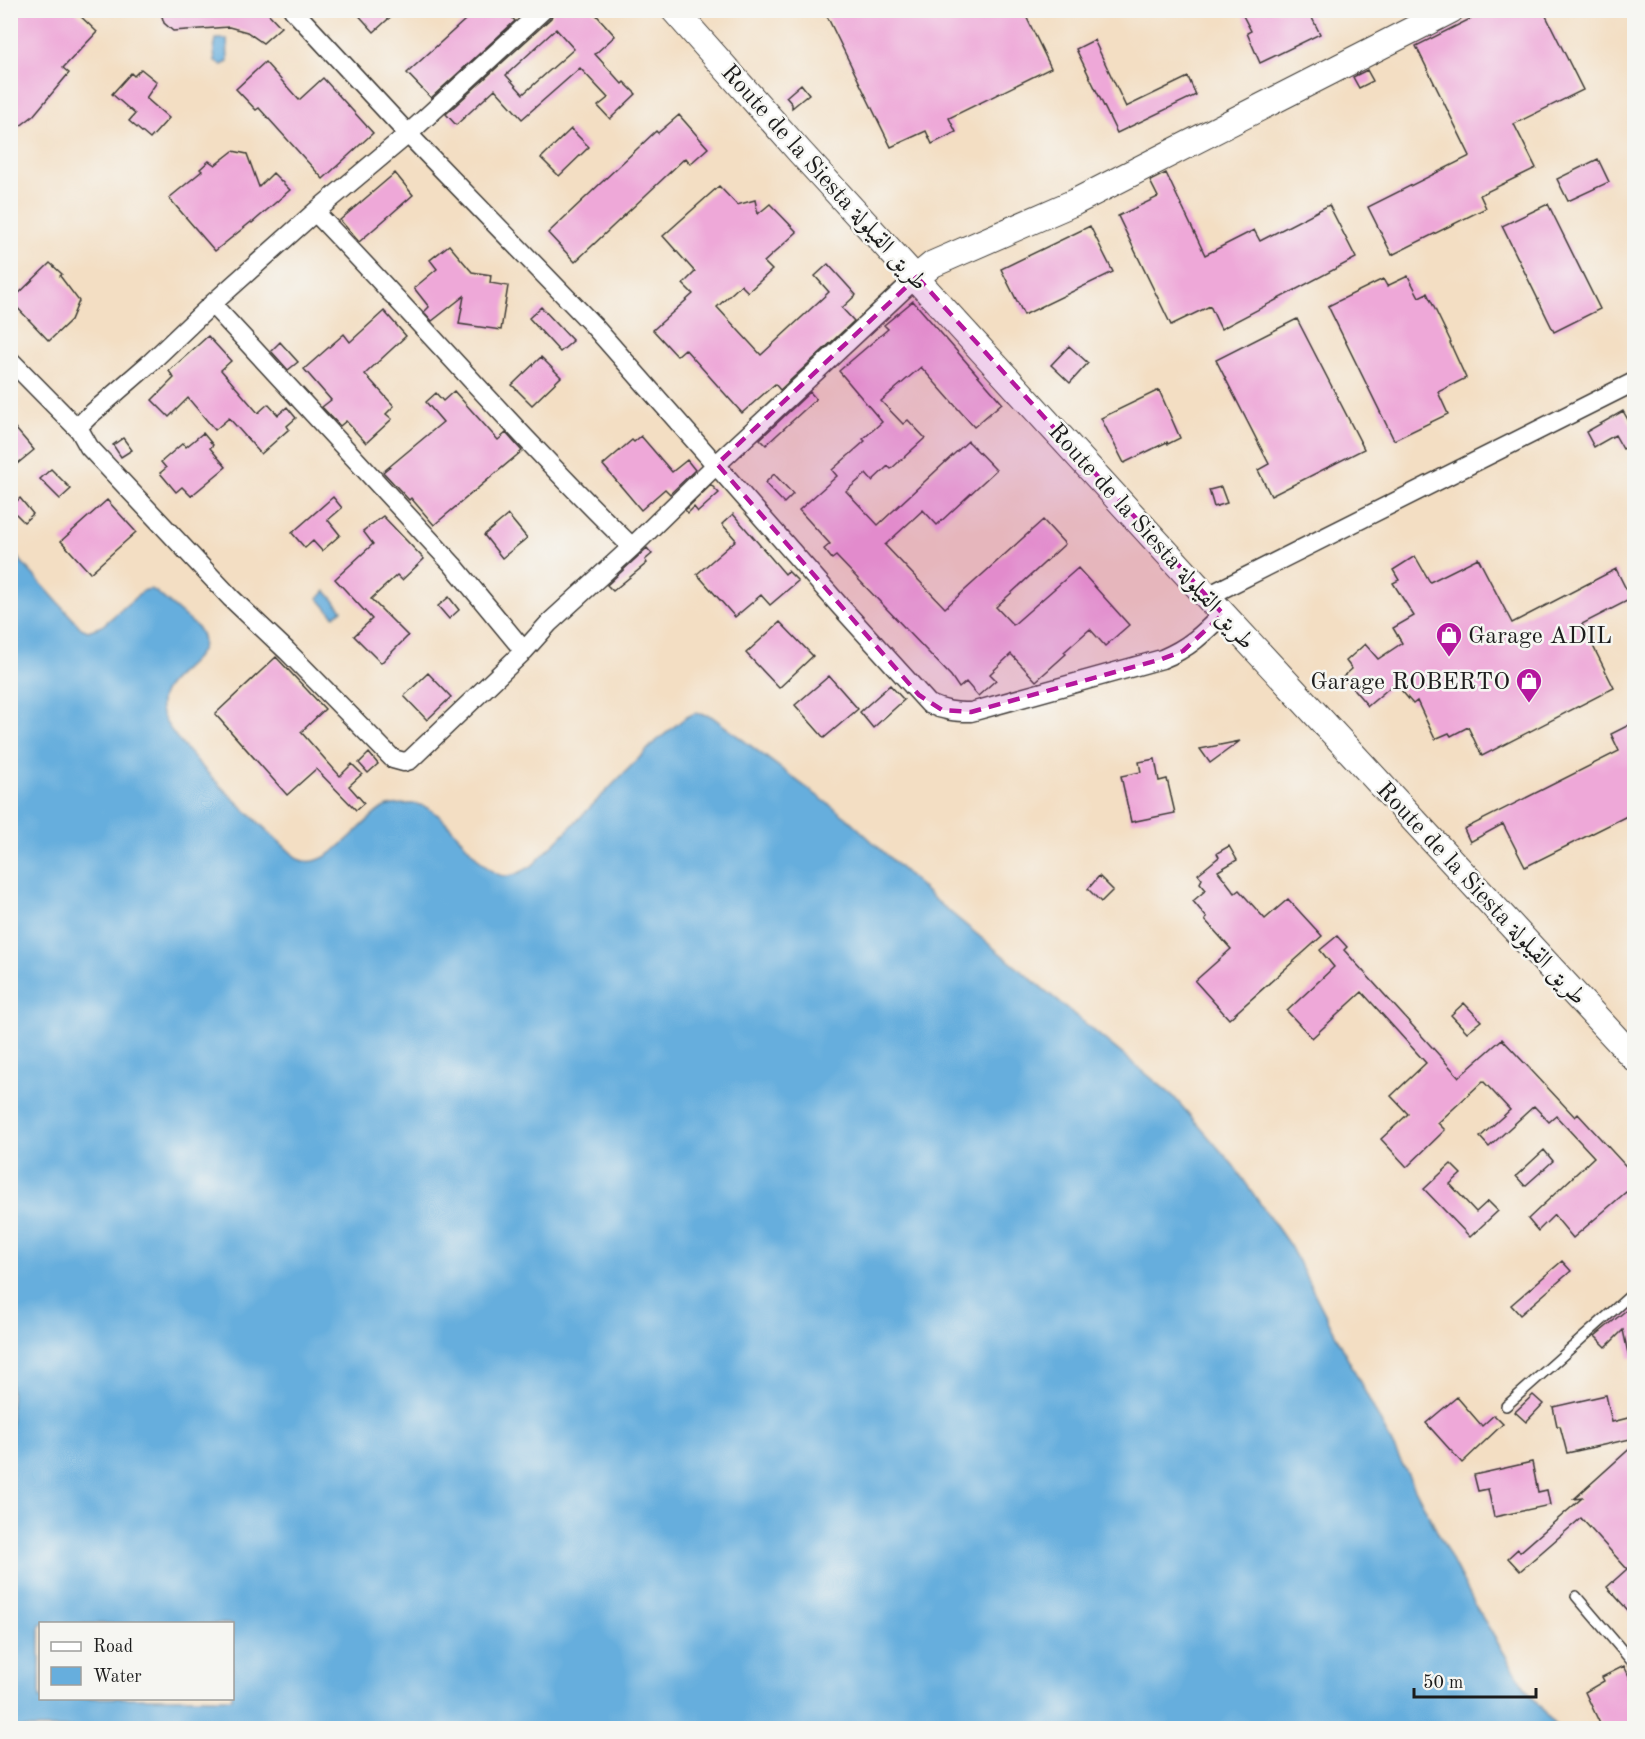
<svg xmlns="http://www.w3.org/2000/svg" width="1645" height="1739" font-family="'Old Standard TT',Amiri,serif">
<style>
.water{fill:#66aedd;stroke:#41657c;stroke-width:1.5;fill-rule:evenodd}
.building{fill:#eea8d8;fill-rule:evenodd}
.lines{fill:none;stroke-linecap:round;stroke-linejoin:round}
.lane-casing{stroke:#3c3935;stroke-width:12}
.street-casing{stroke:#3c3935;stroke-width:21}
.secondary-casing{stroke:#3c3935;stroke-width:28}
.lane{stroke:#fff;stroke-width:9}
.street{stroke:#fff;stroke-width:18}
.secondary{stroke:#fff;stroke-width:26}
.marked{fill:#b5179e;fill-opacity:0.2;stroke:#b5179e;stroke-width:4.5;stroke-dasharray:12 8;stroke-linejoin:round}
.labels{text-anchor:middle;stroke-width:5;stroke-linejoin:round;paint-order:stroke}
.street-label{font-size:24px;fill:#1c1c1c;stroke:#f6f6f2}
.poi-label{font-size:24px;fill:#1c1c1c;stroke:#f6f6f2;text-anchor:start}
</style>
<rect width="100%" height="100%" fill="#f6f6f2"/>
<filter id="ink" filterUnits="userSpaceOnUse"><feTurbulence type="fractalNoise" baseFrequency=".0167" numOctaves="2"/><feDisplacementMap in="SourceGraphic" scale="12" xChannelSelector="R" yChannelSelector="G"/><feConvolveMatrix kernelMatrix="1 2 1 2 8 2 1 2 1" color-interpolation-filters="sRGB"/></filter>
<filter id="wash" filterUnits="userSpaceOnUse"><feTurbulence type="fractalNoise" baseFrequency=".008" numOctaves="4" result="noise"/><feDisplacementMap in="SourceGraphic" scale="24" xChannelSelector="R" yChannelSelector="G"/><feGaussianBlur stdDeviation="1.35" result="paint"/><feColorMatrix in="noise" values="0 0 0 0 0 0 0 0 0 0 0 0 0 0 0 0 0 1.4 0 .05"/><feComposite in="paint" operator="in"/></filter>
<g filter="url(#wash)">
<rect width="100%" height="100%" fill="#f3dec3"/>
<!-- water -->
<path class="water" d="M216,39H227L228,62L222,65L215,62L214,50Z
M11,550L81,628L88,631L102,626L143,591L150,589L155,591L197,627C223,662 155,672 161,710C166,741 270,833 298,859C326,874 361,821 383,808C391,803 405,804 415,804C450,807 477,876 506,876C516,876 524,870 532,866L654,743L685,718L695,713L711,716L847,818L933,898L1173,1096L1233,1165L1290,1246L1476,1607L1524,1686L1557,1728H11ZM40,1624H232V1698H40Z
M326,591L342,610L334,616L318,598Z"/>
<g id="blocks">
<!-- building -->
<path class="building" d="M10,10H74L97,32L63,68L69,73L33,116L10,134Z
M160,10H265L281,27L263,43L247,32L229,27L173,31L164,23Z
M354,10H398L374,32Z
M476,10H505L515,21L431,98L407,73Z
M554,10H592L615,36L595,54L622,84L624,82L636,94L610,119L598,106L608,98L580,68L522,119L495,89L456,125L446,114L551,18ZM556,29L574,49L523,94L506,75Z
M824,10H1023L1051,68L949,118L956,132L932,144L926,131L891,147Z
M1240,10H1308L1320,34L1260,63L1247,33L1251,31Z
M1488,10H1543L1583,90L1514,124L1536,168L1480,195L1486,208L1392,255L1368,207L1470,156L1416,46Z
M1094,40L1126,107L1188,77L1196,95L1117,133L1076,49Z
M265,62L299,100L323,78L373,133L323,179L259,108L256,110L236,89Z
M141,69L157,82L146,98L169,118L150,139L129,121L135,114L112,94L131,73L134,76Z
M1367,70L1373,81L1359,88L1353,77Z
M801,84L809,94L792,108V104L786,97Z
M679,115L708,148L690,164L685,158L575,262L548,233L656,131L658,133Z
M571,129L589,147L559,176L541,158Z
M233,151L247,154L259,187L273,173L290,190L252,223L251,222L215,251L169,198L202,171L200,169L209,161L215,165Z
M1598,159L1609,182L1568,201L1557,179Z
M395,173L413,195L359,242L340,220Z
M1166,173L1205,255L1254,230L1260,241L1329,205L1356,258L1221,329L1210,306L1171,325L1118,216L1158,197L1150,181Z
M719,186L737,205L755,200L758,214L770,204L797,232L764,262L772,270L748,292L741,285L717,307L761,355L829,292L815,276L828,264L856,295L842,308L854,321L780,390L775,384L742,413L685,349L677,356L653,330L693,294L683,284L695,272L663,236Z
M1548,204L1600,309L1554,332L1502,226Z
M1090,226L1113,272L1024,315L1001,269Z
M449,245L472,272L491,275L490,283L508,286L501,330L459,324L464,296L432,321L424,312L429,307L414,288L437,269L430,260Z
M50,263L62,274L60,276L79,301L71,320L49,341L11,301Z
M1408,276L1419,297L1427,293L1451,342L1450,343L1466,378L1438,392L1448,414L1394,440L1328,306L1383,279L1387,286Z
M913,301L1002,403L974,427L921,367L881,401L903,424L908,420L925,438L891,469L888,466L872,481L866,474L846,491L878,525L968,441L996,470L937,525L923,510L885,545L945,608L1043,520L1065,544L996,607L1013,625L1078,568L1129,625L1105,646L1090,629L1064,652L1066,654L1036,681L1011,654L990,674L996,680L978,696L966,682L959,688L951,676L836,556L832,559L824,549L830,544L799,510L837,476L832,470L865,441L863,439L882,422L839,371L888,329L884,325Z
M541,307L573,341L560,352L529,318Z
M384,311L406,336L365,374L394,406L386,414L392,419L366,443L346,421L340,426L322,407L331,400L304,369L344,334L350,342Z
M1297,319L1364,449L1271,496L1258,470L1269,464L1216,360Z
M208,336L231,361L221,370L258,413L268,404L278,415L287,407L296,418L287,426L289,429L261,454L229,418L215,430L188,398L169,417L152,400L174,378L169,371Z
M280,342L298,362L288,370L271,351Z
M1069,346L1088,363L1070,383L1051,365Z
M541,357L561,377L532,405L512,385Z
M1159,390L1180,438L1168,444L1167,442L1124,463L1101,418Z
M454,391L498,440L506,433L522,451L434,525L411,498L409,500L383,472L443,422L426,402L436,393L443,401Z
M810,392L816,399L766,445L760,439Z
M1623,411L1635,432V443L1623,449L1615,435L1594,447L1586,432Z
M10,422L34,450L17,464L10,456Z
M203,433L213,445L210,448L226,467L191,496L182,487L176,492L160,473L166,468L161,462L183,443L186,447Z
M641,436L672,472L687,460L695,470L670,494L665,489L641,510L603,465L632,440L634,442Z
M123,438L132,450L121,457L113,445Z
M51,469L71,489L60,499L40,479Z
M774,474L793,494L784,503L765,483Z
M711,485L719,493L698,512L694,507L688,513L685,510Z
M1221,487L1227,503L1214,507L1209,490Z
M333,497L342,508L328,520L340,535L322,551L313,541L305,548L292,533Z
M20,498L33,514L24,522L10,508Z
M107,500L136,532L90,573L61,541Z
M733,514L785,574L788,571L798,581L770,605L761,595L735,617L697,574L736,540L722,524Z
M508,515L527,538L502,558L484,535Z
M383,516L424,559L402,580L397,575L371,599L408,636L381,663L354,636L372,619L335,579L373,544L363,531Z
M647,548L652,554L645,560L647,563L613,591L607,585Z
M1415,556L1430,582L1478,558L1512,623L1616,569L1631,599L1582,624L1614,688L1482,756L1468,727L1451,736L1449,733L1435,739L1417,701L1413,704L1395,683L1368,706L1343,677L1352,669L1346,661L1365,644L1378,659L1402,643L1393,628L1414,616L1393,583L1399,580L1393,570Z
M449,597L459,610L449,619L438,606Z
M780,622L813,656L779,688L746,653Z
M276,657L325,709L301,732L340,776L352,764L362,774L349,786L364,803L356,810L316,769L287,795L215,714Z
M428,673L451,697L427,720L404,696Z
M829,676L858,709L824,738L795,705Z
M890,685L904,700L873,728L860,712Z
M1635,722V812L1525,867L1503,824L1470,842L1464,829L1619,751L1611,734Z
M1240,741L1210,763L1200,749Z
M369,753L378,764L368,773L359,763Z
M1155,759L1159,781L1167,779L1175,813L1131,822L1121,776L1141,772L1139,762Z
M1229,846L1237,860L1218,871L1235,893L1239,890L1265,919L1288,899L1322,936L1229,1019L1195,981L1231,949L1205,920L1207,918L1193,901L1206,890L1200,883L1202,879L1198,874L1219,857L1217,853Z
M1099,876L1113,890L1101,902L1088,889Z
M1337,936L1347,947L1344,950L1459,1077L1502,1039L1575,1117L1578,1114L1635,1176V1201L1626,1192L1573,1238L1554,1215L1538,1231L1528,1219L1594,1157L1556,1116L1549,1122L1534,1106L1489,1147L1480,1137L1510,1110L1483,1081L1438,1123L1445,1130L1407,1167L1381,1139L1408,1114L1391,1096L1426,1063L1362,992L1312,1038L1287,1011L1334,967L1320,950Z
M1464,1003L1481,1021L1467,1032L1451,1015Z
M1544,1150L1553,1161L1525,1186L1516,1176Z
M1451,1164L1461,1174L1450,1184L1476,1212L1488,1201L1498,1211L1470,1237L1424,1189Z
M1562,1261L1571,1271L1520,1315L1511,1305Z
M1635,1303V1357L1629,1358L1623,1330L1606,1347L1595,1336Z
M1533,1395L1543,1404L1526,1422L1515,1412Z
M1606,1395L1612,1422L1632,1417L1635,1438L1567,1453L1560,1426H1557L1553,1407Z
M1457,1397L1482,1426L1494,1415L1503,1424L1462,1463L1426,1423Z
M1635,1444V1618L1607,1587L1627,1569L1581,1518L1520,1571L1508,1558L1518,1549L1520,1552L1582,1498L1574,1499Z
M1532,1462L1538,1492L1547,1490L1550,1505L1494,1517L1488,1489L1478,1491L1474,1475Z
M1624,1666L1635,1688V1728H1602L1585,1692L1604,1681L1602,1677Z"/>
</g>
</g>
<g filter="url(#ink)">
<use href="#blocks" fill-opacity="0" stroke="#3c3935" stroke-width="1.5"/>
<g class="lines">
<!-- lane casing -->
<g class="lane-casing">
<path id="lane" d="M1506,1406L1634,1292
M1576,1596L1634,1664"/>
</g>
<!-- street casing -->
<g class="street-casing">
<path id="street" d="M293,10L408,134L593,325L839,605L929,704C944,711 955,712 971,712L1162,659C1189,648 1203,634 1223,614
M315,212C422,323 522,440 632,547
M212,304L453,565L524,651
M10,360L80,431L89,447L231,598L287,651L393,759L404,762L410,760L524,651L549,623L632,547L717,464L917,277
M80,431V425L89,416L150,363L212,304L315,212L408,134L543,10
M1208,596L1634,382"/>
</g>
<!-- secondary casing -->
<g class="secondary-casing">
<path id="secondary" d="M674,10L800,152L1223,614L1634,1058
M917,277L933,264L1075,202L1451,10"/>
</g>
<!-- lane -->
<use href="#lane" class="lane"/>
<!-- street -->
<use href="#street" class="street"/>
<!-- secondary -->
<use href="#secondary" class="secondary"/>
</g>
</g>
<!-- marked area -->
<path class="marked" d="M917,277L1223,614L1183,651L1162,659L971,712L942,710L919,695L717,464Z"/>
<!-- icons -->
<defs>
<g id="shop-pin" transform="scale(1.35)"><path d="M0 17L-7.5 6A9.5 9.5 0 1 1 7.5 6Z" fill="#b5179e" stroke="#f6f6f2"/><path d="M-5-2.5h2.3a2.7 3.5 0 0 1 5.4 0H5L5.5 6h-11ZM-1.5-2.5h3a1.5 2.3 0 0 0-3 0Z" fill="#fff"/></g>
</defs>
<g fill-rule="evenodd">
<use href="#shop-pin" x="1449" y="635"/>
<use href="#shop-pin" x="1529" y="681"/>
</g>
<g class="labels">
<!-- street labels -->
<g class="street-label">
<text transform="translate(825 177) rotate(48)" y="8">Route de la Siesta طريق القيلولة</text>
<text transform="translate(1152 536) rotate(48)" y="8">Route de la Siesta طريق القيلولة</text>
<text transform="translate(1482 893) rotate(47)" y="8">Route de la Siesta طريق القيلولة</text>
</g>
<!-- poi labels -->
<g class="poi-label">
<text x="1468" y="643">Garage ADIL</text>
<text x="1510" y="689" text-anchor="end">Garage ROBERTO</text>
</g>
</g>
<!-- margin -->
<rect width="1645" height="1739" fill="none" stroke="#f6f6f2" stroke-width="36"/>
<!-- legend -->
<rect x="39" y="1622" width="195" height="78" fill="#f6f6f2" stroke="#9f9f9c" stroke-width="1.5"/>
<rect x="51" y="1642" width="30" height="9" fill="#ffffff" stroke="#9f9f9c" stroke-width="1.5"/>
<text x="93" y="1652" font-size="18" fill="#1c1c1c">Road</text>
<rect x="51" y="1667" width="30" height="18" fill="#66aedd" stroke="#9f9f9c" stroke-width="1.5"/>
<text x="93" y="1682" font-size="18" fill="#1c1c1c">Water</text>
<!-- scale -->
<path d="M1414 1688v9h122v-9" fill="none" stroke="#1c1c1c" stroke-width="3"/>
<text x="1423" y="1688" font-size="18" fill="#1c1c1c" stroke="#f6f6f2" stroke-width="4.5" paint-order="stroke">50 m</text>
</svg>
